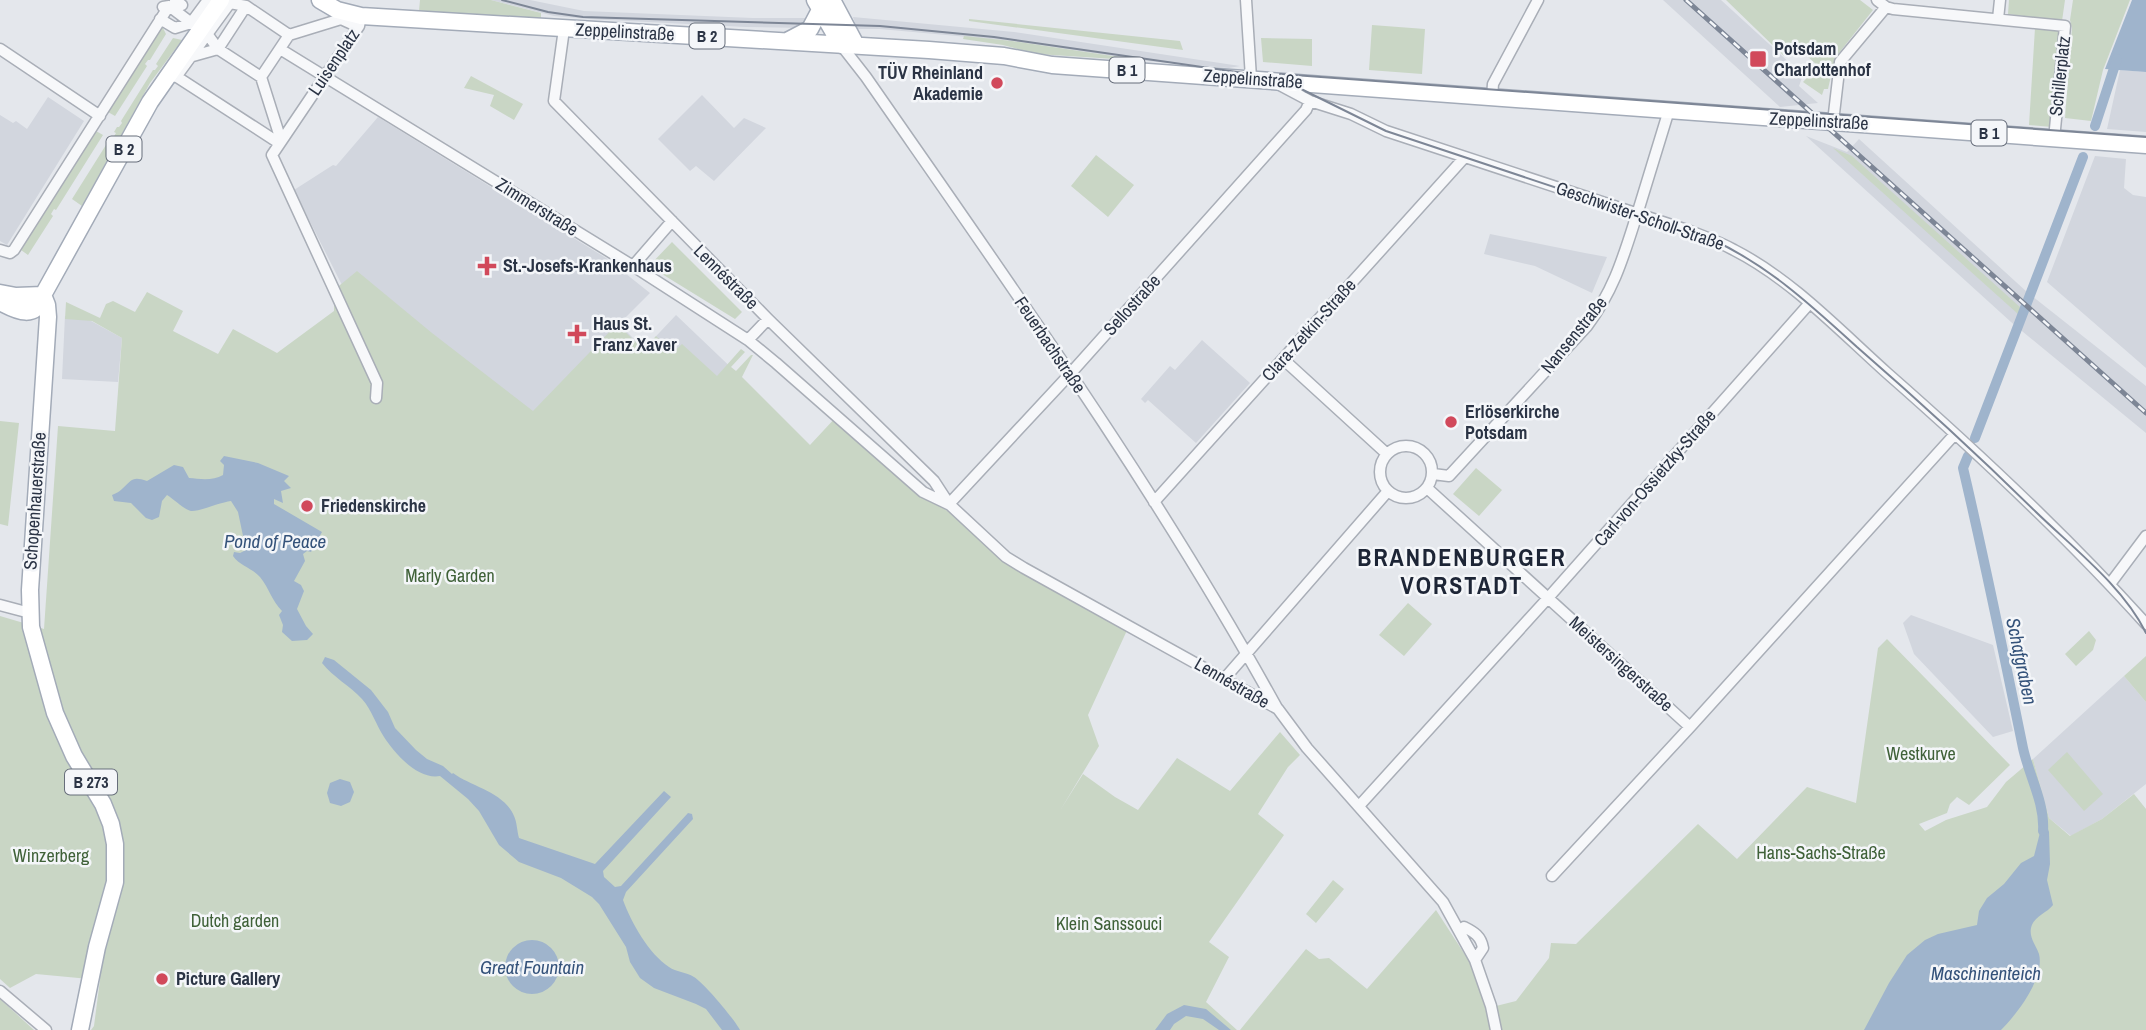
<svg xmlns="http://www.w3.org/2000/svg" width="2146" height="1030" font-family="'Archivo Narrow',sans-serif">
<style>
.built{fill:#d2d6de}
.green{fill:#c9d6c5}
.water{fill:#9fb4cc}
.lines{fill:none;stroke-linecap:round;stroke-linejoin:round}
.canal{stroke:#9fb4cc;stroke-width:10}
.street-casing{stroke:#a9aeb7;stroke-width:13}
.primary-casing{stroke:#a3abb8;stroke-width:19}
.street{stroke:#f7f8fa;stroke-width:10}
.primary{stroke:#fff;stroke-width:16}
.tram{stroke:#7d8696;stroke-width:2}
.rail-casing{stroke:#7d8696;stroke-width:5}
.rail{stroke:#f4f6f9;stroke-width:2.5;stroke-dasharray:8;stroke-linecap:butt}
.poi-dot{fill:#d1495b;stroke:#f4f6f9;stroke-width:2.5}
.labels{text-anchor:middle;stroke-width:5;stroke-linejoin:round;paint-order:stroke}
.shield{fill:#f4f6f9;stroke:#676e7b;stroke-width:2}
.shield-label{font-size:16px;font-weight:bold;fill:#2b3445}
.street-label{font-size:18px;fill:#2b3445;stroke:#f4f6f9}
.poi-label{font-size:18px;font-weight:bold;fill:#2b3445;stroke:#f4f6f9;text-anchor:start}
.park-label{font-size:18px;fill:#3f6138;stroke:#f4f6f9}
.water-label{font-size:19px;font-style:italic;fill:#34527a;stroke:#f4f6f9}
.district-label{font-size:24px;font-weight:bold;letter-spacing:2px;fill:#1d2536;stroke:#f4f6f9}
</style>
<rect width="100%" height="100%" fill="#e4e7ec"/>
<!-- built -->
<path class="built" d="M491,0H530L584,11L753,18H812L805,28L746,27L589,19L554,16Z
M1663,0H1721L1803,75L1799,86L1818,103L1780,107Z
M853,17L1014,32L1240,66L1229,68L1146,61L1012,41L880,29H857Z
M2120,70L2146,72V132L2107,129Z
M702,95L734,128L744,118L766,128L714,181L696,166L690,171L658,139Z
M48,97L84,121L7,245L0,241V115L13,123L16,121L27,129Z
M378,117L606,258L650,293L624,319L622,318L618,323L644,349L676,315L741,377L671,508L345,291L294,190L333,165L336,166Z
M1806,136L1847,152L1859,139L2027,292L2146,386V433L2011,322Z
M2095,156L2126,159L2124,188L2133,195L2146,197V368L2047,282Z
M1490,234L1585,253L1607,257L1592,293L1535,266L1484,254Z
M65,316H82L122,338L118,382L62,379Z
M1202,340L1250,383L1196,443L1148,400L1145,403L1141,399L1170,366L1175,370Z
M1911,615L1993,645L2013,731L1993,737L1914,654L1903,623Z
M2124,676L2146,702V784L2102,819L2071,836L2049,818L2033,759Z"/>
<!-- green -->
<path class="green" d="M420,0H491L541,13V19L419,11Z
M1726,0H1860L1873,10L1835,58L1828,89H1824L1822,95L1803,82L1818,66L1794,44L1784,56Z
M2009,0H2065L2062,21L2008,14Z
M2073,0H2130L2103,70L2091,121L2065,118L2072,28L2070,20Z
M969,19L1180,41L1183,50L969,21Z
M1372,25L1425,29L1422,74L1369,70Z
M162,26L166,34L150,60H148L145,64L147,66L115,116L108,112Z
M2035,28L2062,31L2052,127L2029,125Z
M964,36L1012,41L1146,61L1037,54L1003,45L963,39Z
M173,38L182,40L150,83L82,206L72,199L111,137L113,138L116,133L114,132L117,127H119L122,123L121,121L153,70H155L158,66L156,64Z
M1261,38L1312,39V66L1263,62Z
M471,76L523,104L514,120L490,106L494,95L464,88Z
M96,131L103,135L56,210L54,209L51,214L53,216L28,255L21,250Z
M1833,148L1852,156L2021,308L2018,314Z
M1096,155L1134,185L1108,217L1071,186Z
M672,242L742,312L735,319L649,266Z
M357,271L432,333L533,411L617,324L644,350L656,336L673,352L682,344L717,376L741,349L745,352L731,367L736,371L751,355H753L742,377L810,445L837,416L923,492L1006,557L1129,626L1088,715L1099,746L1061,809L1083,774L1115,797L1138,810L1177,758L1230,791L1280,732L1300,755L1288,767L1258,814L1284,835L1209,942L1229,957L1206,1002L1237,1030H91L94,1026L100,980L36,974L10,988L0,979V616L44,629L58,426L115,431L122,338L92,321L65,319L66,302L100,318L106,304L113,301L135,312L147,292L183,311L173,331L218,354L233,329L277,353L334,311V290Z
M0,421L19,423L8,526L0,524Z
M1476,468L1502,490L1479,516L1453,494Z
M1408,603L1432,624L1404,656L1379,635Z
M2089,631L2096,640L2093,650L2076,666L2065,654Z
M1887,639L2010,765L1969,805L1957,797L1950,804L1947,813L1919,824L1925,831L1946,820L1987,807L2006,782L2033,759L2049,818L2070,836L2102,819L2134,794L2146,809V1030H1501L1496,1006L1516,1001L1549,958L1551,943L1576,944L1698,824L1737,859L1807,787L1856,803L1878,648Z
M2146,656V702L2124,676Z
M2067,752L2103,794L2084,811L2048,770Z
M1333,880L1344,889L1316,923L1306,914Z
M1436,910L1471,964L1480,988L1491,1030H1240L1306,949L1319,959L1329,958L1367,989Z
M0,999L34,1030H0Z"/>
<!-- water -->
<path class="water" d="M2132,0H2146V72L2105,69Z
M224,456L258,463L289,476L284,481L291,488L281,491L283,503L274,499V504L322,532L311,552L307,551L303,554L305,561L294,581L301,585L304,591L297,609L306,626L313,634L307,640L292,641L282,632L283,625L279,615L282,611C272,601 269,588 260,577C252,568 240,566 233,556L234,552L240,553L246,550L238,512L231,501C221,502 198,512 191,511C183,509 174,499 167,495L162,501L159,517L152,520L146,518L131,503L114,501L112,495C116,493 119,492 122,489C132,480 132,476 147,481L174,465L183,467L189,478C200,479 213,481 223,475L224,465L220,461Z
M325,657L334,660L371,690L388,712L395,728L416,750L427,759L443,766L452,774L453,773C472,787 504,792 514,816C517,822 517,831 519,838L595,864L664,791L671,797L603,871L604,877L615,887L621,886L688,813L692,814L693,819L626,892L623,900C631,922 649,954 669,967C676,972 686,972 694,977C704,983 735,1020 740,1030H722L706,1009L696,1004L654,988L640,978L630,962L626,947L599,904L592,897L561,878L519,862L499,845L479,811L468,799L440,776C418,780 395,754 384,737C376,725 372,710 362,699C350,686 333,677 322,663Z
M340,779L350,782L354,792L350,802L341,806L330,803L327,793L330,783Z
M2044,817L2049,832L2050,864L2047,880L2053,905C2047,913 2033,917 2031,928C2029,938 2036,945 2039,954C2045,978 2017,1014 2001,1030H1864L1889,983L1907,955L1925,940L1938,934L1977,925L1979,911L1987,898L2004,884L2021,863L2034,856Z
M505 967a27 27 0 1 1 54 0a27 27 0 1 1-54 0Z
M1184,1005L1206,1009L1231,1030H1219L1203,1019L1186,1016L1174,1024L1170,1030H1155L1167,1014Z"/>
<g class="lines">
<!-- canal -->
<path class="canal" d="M2095,126L2117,59
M1975,438L2083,157
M1968,456L1963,468C1985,561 2004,655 2023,748C2029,776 2045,803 2043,831"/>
<!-- street casing -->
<g class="street-casing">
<path id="street" d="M175,0L182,5
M1246,0L1251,78
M1877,0L1886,7L1893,9L2065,26L2054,139
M163,7L169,6L194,25
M361,16L359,26L272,155L377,383L376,398
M160,19L175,28L191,23L208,0
M1998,19L2000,0
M564,29L554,101L768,319L934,481L949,504L1006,557L1024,568L1278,709L1307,748L1443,902L1475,960L1491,1006L1496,1030
M208,35L218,49L261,77L279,134V142
M841,45L866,77C1009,283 1156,488 1277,708
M0,49L100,116
M280,49L633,266L748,340L776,363L923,492L948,504
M193,56L218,49L246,6
M174,75L279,143
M176,77L230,3L246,6L289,35
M261,77L289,35L341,19L352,24
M1278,84L1310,101L1351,114L1386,131L1690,231C1705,237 1720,242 1734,250C1791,279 1839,330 1887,373C1977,452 2066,535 2146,624
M1492,97L1493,84L1538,0
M1833,122L1840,62L1886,7
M0,250L10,253L14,250L169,6
M633,266L672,221
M748,340L768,319
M1283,359L1387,454
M1380 472a26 26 0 1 1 52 0a26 26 0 1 1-52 0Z
M1433,474L1449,476L1587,326C1616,287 1624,254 1639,208C1649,175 1659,143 1669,110
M1427,488L1690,727
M1154,502L1464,158
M949,504L1070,374L1306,110L1310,101
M2110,584L2146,536
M0,605L30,613
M1225,678L1388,491
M1359,806L1548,598L1809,304
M1552,876L1690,727L1955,434
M1464,927C1474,932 1481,936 1483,948L1475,960
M0,991L46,1030"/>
</g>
<!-- primary casing -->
<g class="primary-casing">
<path id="primary" d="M320,0L337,10L361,16L929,50L1004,56L1052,65L2146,145
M815,0L841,45
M832,0L856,45
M789,40L810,29L820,10
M0,293L16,296L43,295
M43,295L47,305L48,317L30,590L31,627L55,713L74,756L103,804L111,824L115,844V882L97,947L80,1030
M0,302C18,312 36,320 43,295L150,102L221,0"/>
</g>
<!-- street -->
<use href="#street" class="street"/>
<!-- primary -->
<use href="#primary" class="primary"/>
<!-- tram -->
<path class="tram" d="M502,0L548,12L583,17L880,26L994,37L1251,74L1287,82L1386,131L1713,240C1769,266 1812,306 1857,347C1918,400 1978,455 2036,512C2073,548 2123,586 2146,633
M1280,74L2146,137"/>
<!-- rail casing -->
<g class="rail-casing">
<path id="rail" d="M1686,0L2146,413"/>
</g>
<!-- rail -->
<use href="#rail" class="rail"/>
</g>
<!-- markers -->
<g class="poi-dot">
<rect x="1749" y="50" width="18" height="18" rx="3.5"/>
<circle cx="997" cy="83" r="7"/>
<path d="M483.5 255.5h7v7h7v7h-7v7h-7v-7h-7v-7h7z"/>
<path d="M573.5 323.5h7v7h7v7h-7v7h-7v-7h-7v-7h7z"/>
<circle cx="1451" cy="422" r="7"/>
<circle cx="307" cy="506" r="7"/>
<circle cx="162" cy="979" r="7"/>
</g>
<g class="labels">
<!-- shield labels -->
<g class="shield">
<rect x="689.5" y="23.5" width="35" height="25" rx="5"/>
<rect x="1109.5" y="57.5" width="35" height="25" rx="5"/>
<rect x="1971.5" y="120.5" width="35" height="25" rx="5"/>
<rect x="106.5" y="136.5" width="35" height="25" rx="5"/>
<rect x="65" y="769.5" width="52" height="25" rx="5"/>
</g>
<g class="shield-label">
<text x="707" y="42">B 2</text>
<text x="1127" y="76">B 1</text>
<text x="1989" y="139">B 1</text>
<text x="124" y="155">B 2</text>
<text x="91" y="788">B 273</text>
</g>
<!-- street labels -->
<g class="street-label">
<text transform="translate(625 32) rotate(3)" y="6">Zeppelinstraße</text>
<text transform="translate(334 62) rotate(-56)" y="6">Luisenplatz</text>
<text transform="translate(2060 76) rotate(-84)" y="6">Schillerplatz</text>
<text transform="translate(1253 79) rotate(4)" y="6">Zeppelinstraße</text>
<text transform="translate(1819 121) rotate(3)" y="6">Zeppelinstraße</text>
<text transform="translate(537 207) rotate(32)" y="6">Zimmerstraße</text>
<text transform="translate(1640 216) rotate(19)" y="6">Geschwister-Scholl-Straße</text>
<text transform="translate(726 277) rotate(45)" y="6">Lennéstraße</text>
<text transform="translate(1132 305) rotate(-48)" y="6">Sellostraße</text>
<text transform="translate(1309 330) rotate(-48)" y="6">Clara-Zetkin-Straße</text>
<text transform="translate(1574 335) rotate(-51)" y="6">Nansenstraße</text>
<text transform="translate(1050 345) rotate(56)" y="6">Feuerbachstraße</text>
<text transform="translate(1655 478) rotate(-49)" y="6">Carl-von-Ossietzky-Straße</text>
<text transform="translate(35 501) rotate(-86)" y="6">Schopenhauerstraße</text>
<text transform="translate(1621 664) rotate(42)" y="6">Meistersingerstraße</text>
<text transform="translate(1232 683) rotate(30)" y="6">Lennéstraße</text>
</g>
<!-- poi labels -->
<g class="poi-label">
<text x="1774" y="55">Potsdam<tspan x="1774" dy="21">Charlottenhof</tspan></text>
<text x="983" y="79" text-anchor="end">TÜV Rheinland<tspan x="983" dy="21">Akademie</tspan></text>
<text x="503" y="272">St.-Josefs-Krankenhaus</text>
<text x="593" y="330">Haus St.<tspan x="593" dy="21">Franz Xaver</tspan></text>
<text x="1465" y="418">Erlöserkirche<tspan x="1465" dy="21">Potsdam</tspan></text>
<text x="321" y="512">Friedenskirche</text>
<text x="176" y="985">Picture Gallery</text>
</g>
<!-- park labels -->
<g class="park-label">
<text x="450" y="582">Marly Garden</text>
<text x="1921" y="760">Westkurve</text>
<text x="1821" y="859">Hans-Sachs-Straße</text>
<text x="51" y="862">Winzerberg</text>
<text x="235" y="927">Dutch garden</text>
<text x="1109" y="930">Klein Sanssouci</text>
</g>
<!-- water labels -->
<g class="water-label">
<text x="275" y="548">Pond of Peace</text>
<text transform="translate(2022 661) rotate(78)" y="7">Schafgraben</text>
<text x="532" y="974">Great Fountain</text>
<text x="1986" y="980">Maschinenteich</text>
</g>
<!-- district labels -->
<g class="district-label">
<text x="1462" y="566">BRANDENBURGER<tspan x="1462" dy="28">VORSTADT</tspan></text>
</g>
</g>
</svg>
